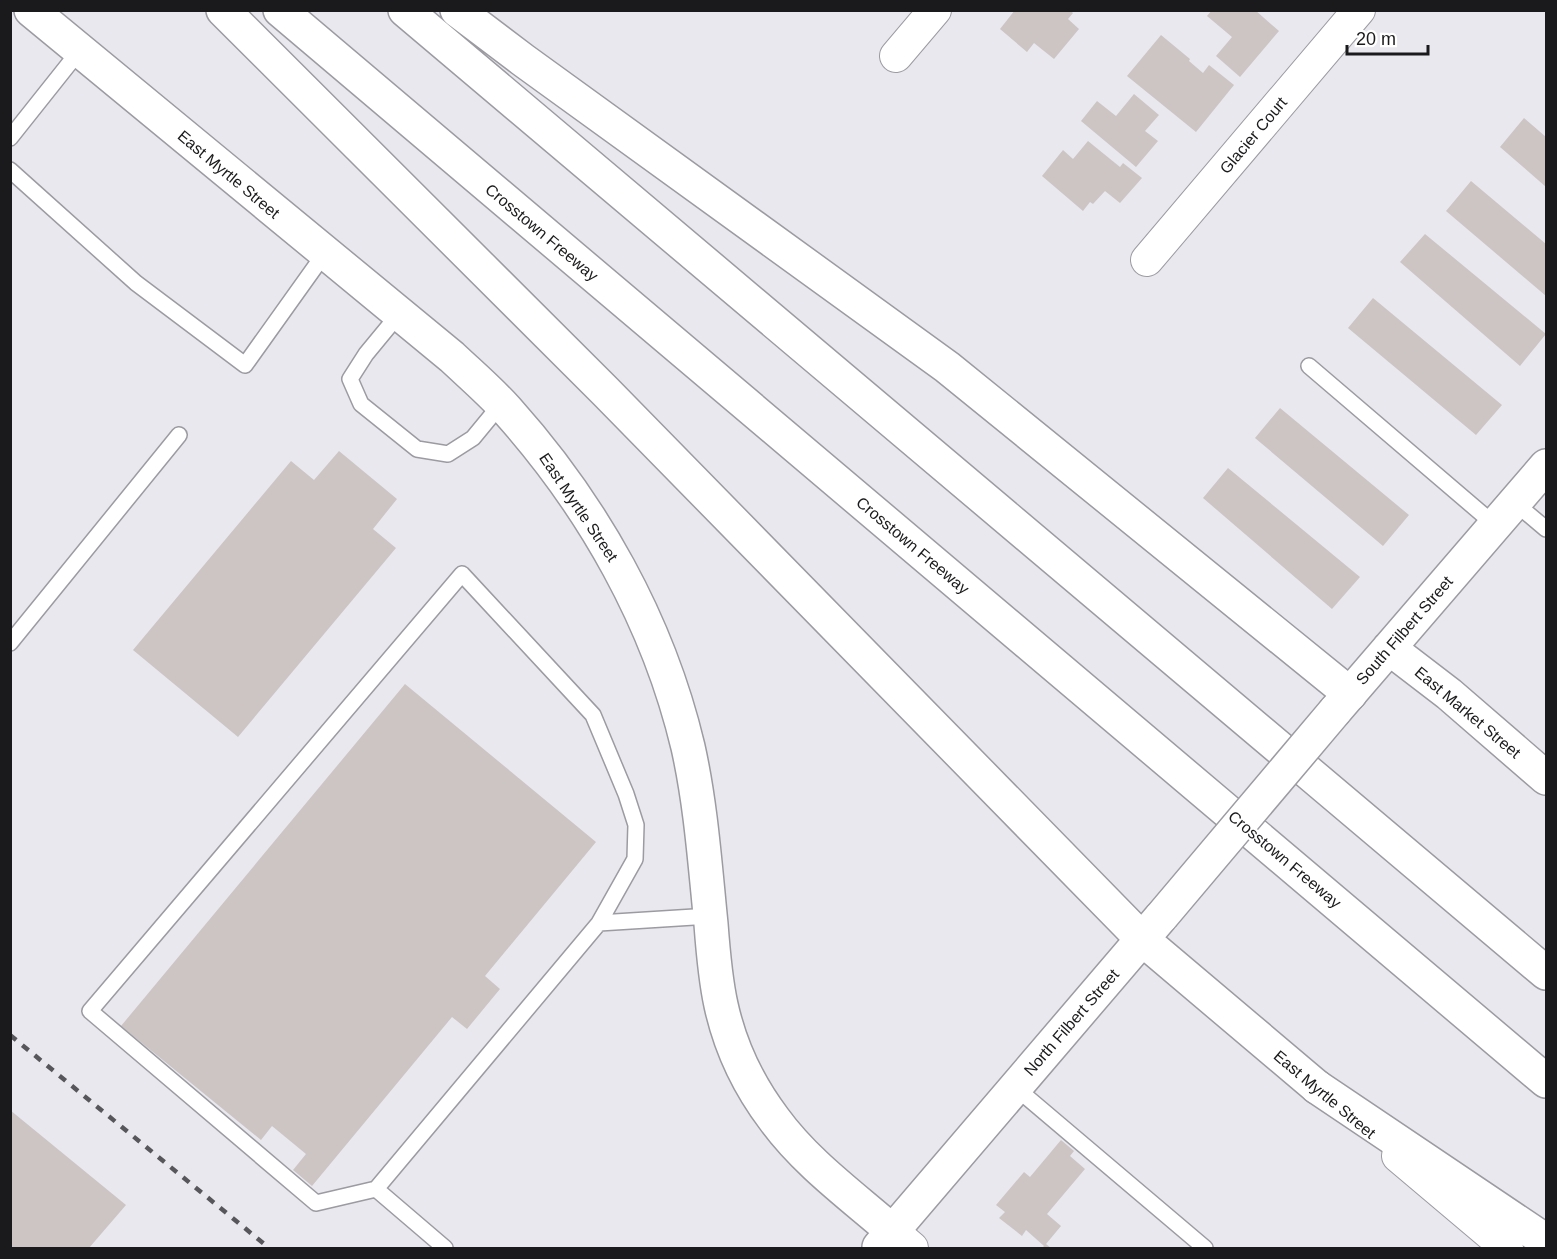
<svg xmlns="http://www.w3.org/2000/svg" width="1557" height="1259" font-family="Arial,sans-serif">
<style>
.building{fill:#ccc5c4}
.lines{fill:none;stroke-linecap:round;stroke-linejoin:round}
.service-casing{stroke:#9b9ba1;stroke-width:18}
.minor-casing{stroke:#9b9ba1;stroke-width:34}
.tertiary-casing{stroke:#9b9ba1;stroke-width:36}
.motorway-casing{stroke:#9b9ba1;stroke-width:36}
.service{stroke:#fff;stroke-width:15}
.minor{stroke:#fff;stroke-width:32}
.tertiary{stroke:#fff;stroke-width:33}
.motorway{stroke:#fff;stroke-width:33}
.rail{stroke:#57575b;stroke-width:4.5;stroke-dasharray:8 8;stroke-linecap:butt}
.tertiary-bridge-casing{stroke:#9b9ba1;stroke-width:36;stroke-linecap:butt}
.tertiary-bridge{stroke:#fff;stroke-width:33}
.labels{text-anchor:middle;stroke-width:4.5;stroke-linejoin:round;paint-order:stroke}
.street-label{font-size:16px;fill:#1a1a1c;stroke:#fff}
</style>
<rect width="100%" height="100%" fill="#e8e8ee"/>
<!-- building -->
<path class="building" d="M1015,10H1070L1073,13L1068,19L1079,29L1054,59L1034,43L1027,52L1000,29Z
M1212,10H1255L1279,31L1240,77L1216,56L1232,37L1207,16Z
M1161,35L1190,59L1189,61L1203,73L1209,65L1234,85L1196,132L1127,76Z
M1134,94L1159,115L1145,131L1158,141L1136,167L1081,121L1097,101L1116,116Z
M1524,118L1546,137V187L1500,147Z
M1088,141L1120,167L1123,163L1142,178L1120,203L1105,191L1093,204L1090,202L1083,211L1042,176L1063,150L1073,159Z
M1471,181L1546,244V296L1446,211Z
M1425,234L1546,334L1520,366L1400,262Z
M1373,298L1502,405L1476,435L1348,328Z
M1280,408L1409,515L1383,546L1255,438Z
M339,451L397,499L373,529L396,548L238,737L133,650L291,461L314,480Z
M1228,468L1360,577L1332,609L1203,498Z
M405,684L596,842L485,976L500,989L467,1029L452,1017L312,1186L293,1170L306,1154L272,1126L261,1140L121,1026Z
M10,1110L126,1205L89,1248H10Z
M1061,1140L1074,1151L1070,1156L1085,1169L1047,1214L1061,1226L1046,1244L1051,1248H1042L1044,1246L1026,1230L1022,1236L999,1218L1005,1212L996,1205L1024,1172L1030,1177Z"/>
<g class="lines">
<!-- service casing -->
<g class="service-casing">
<path id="service" d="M10,138L80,50
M10,170L136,283L245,365L325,253
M399,314L366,354L350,379L361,404L417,449L448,454L473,438L501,404
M1309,366L1495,525
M1515,503L1546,529
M462,574L593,715L626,794L636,825L635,859L599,923L376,1189L316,1203L90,1011Z
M10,643L179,435
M599,923L710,916
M1015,1087L1205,1248
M376,1189L445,1248"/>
</g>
<!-- minor casing -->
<g class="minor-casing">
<path id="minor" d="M896,56L935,10
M1147,260L1359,10
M1398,1156L1507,1248
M892,1231L912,1248"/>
</g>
<!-- tertiary casing -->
<g class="tertiary-casing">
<path id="tertiary" d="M31,10L452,357C470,374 490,391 507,410C593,506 658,621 688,747C701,805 705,865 711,924C713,951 715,978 721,1005C730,1046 749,1086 774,1119C806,1163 852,1196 892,1231
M1389,648L1449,694L1546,778
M1335,711L1546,466
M1142,939L1317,1087
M879,1247L1161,917"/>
</g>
<!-- motorway casing -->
<g class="motorway-casing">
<path id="motorway" d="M223,10L605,391L1142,939
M280,10L1546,1081
M405,10L1546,973
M457,10L523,60L947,367L1350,694
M1317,1087L1546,1241"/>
</g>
<!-- service -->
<use href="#service" class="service"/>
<!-- minor -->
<use href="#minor" class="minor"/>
<!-- tertiary -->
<use href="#tertiary" class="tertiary"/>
<!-- motorway -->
<use href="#motorway" class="motorway"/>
<!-- rail -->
<path class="rail" d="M10,1035L269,1248"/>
<!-- tertiary-bridge casing -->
<g class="tertiary-bridge-casing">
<path id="tertiary-bridge" d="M1162,916L1335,711"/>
</g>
<!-- tertiary-bridge -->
<use href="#tertiary-bridge" class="tertiary-bridge"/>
</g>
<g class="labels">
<!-- street labels -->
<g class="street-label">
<text transform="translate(1253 135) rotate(-50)" y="6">Glacier Court</text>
<text transform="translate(229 174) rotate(40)" y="6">East Myrtle Street</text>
<text transform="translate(542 232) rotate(40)" y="6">Crosstown Freeway</text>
<text transform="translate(579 507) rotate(56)" y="6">East Myrtle Street</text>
<text transform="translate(913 545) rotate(40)" y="6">Crosstown Freeway</text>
<text transform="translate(1404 630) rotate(-49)" y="6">South Filbert Street</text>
<text transform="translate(1468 712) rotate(40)" y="6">East Market Street</text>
<text transform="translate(1285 859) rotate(40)" y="6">Crosstown Freeway</text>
<text transform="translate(1071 1022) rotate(-49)" y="6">North Filbert Street</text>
<text transform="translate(1325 1094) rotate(40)" y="6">East Myrtle Street</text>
</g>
</g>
<!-- border -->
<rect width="1557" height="1259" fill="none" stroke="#1a1a1c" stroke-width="24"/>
<!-- scale -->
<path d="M1347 45v9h81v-9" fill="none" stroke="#1a1a1c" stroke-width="3"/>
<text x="1356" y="45" font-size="18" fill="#1a1a1c" stroke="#ffffff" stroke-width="4.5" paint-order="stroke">20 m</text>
</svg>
